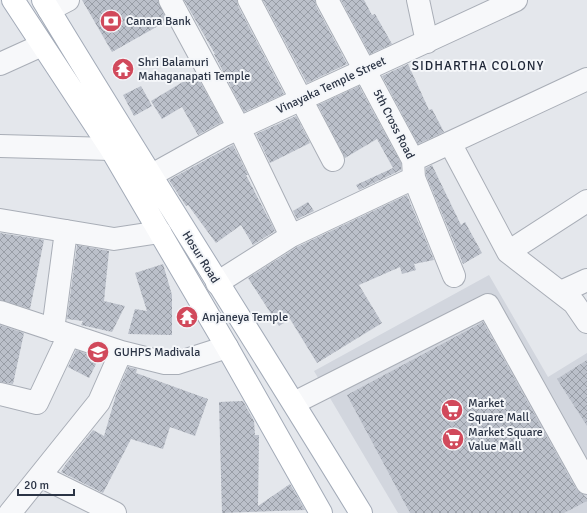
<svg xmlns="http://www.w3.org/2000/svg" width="587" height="513" font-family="Signika,sans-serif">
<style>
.built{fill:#d2d6de}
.building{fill:url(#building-cross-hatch)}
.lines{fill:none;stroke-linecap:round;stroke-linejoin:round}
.minor-casing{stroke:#a9aeb7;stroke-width:24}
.major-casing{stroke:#a3abb8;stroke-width:24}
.minor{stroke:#f7f8fa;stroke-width:22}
.major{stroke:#fff;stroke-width:22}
.labels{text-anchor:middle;stroke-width:4;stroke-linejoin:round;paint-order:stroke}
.poi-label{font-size:12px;fill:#2b3445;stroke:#f4f6f9;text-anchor:start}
.street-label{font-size:12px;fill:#2b3445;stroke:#f4f6f9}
.neighbourhood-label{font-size:13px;letter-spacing:1px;fill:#1d2536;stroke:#f4f6f9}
</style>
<defs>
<pattern id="building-cross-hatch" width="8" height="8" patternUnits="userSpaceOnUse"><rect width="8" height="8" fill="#bbc0ca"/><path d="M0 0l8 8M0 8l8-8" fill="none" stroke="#989da6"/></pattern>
</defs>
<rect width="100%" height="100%" fill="#e4e7ec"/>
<!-- built -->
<path class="built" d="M489,275L548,377L587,353V513H398L314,371Z"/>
<!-- building -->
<path class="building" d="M82,0H158L167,21L112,52Z
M184,0H237L238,6L284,94L244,112L214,54H215Z
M263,0H315L316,6L347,64L307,83Z
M341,0H364L372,15L375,14L392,44L370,54Z
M408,64L429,110L432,109L444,132L418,144L382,76Z
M196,74L222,122L198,135L182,107L162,119L151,101Z
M141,86L152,106L134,116L123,95Z
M359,86L401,163V170L359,190L356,185L393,168L377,139L345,158L318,105Z
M296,116L310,143L270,163L256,134Z
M233,145L248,175H246L275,231L253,245L241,225L216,243L188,205L186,206L169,180Z
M432,165L461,225L465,222L482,253L463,264L426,175V168Z
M407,195L434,260L414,264L416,270L402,274L400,267L359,285L382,323L317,363L290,319L279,326L248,278L297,247Z
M308,202L314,211L297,219L293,211Z
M0,233L44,240L30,309L0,300Z
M77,245L109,251L104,301L125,306L112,332L81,325L83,321L67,319Z
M163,264L172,295V335L128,334L135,309L147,311L135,273Z
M483,322L576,489L587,498V501L564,513H410L347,395Z
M0,325L24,333L13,384L0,382Z
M76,350L99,358L89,378L68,367Z
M587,360V426L557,379Z
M128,367L137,369L136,373L208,399L195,436L170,427L163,449L131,439L103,493L61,472L66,464L93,430L104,436L116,395Z
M243,401L254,421L255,435H259L258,506L290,484L305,510L222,513L219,402Z"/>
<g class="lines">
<!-- minor casing -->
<g class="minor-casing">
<path id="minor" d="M170,0L239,128L291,236
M249,0L333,160
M327,0L413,160L414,178L454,276
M418,0L427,42
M49,10L68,0
M0,64L42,45
M450,143L508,252L574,303L587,322
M0,146L111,149
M413,160L587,79
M150,176L224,135L516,0
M0,220L114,239L160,232
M508,252L587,201
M217,283L291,236L414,178
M561,292L587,280
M0,312L121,352L165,363H177L227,347
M53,330L66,231
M0,394L37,403L69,335
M294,403L488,305L587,483
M40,476L115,513
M10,513L99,402L121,352"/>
</g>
<!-- major casing -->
<g class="major-casing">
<path id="major" d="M13,0L111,149L227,347L321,513
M43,0C147,172 256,341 361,513"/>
</g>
<!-- minor -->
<use href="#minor" class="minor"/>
<!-- major -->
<use href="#major" class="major"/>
</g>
<!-- icons -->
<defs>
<g id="bank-disc" transform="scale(1.15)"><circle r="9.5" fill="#d1495b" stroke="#f4f6f9"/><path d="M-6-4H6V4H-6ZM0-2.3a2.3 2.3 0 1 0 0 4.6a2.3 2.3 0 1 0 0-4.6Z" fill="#fff"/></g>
<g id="temple-disc" transform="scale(1.15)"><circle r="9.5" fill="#d1495b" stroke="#f4f6f9"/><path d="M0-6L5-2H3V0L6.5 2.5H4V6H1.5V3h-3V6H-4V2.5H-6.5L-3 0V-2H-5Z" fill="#fff"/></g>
<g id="school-disc" transform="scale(1.15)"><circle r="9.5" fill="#d1495b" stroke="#f4f6f9"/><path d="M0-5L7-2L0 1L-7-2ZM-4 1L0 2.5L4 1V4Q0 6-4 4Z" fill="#fff"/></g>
<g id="supermarket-disc" transform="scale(1.15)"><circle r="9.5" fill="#d1495b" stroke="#f4f6f9"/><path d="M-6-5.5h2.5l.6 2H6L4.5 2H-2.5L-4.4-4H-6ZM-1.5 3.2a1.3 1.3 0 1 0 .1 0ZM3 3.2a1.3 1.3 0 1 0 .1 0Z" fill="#fff"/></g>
</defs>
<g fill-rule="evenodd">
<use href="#bank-disc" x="111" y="21"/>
<use href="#temple-disc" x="123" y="69"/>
<use href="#temple-disc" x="187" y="317"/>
<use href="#school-disc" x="98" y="352"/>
<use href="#supermarket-disc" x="452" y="410"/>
<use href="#supermarket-disc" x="453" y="439"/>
</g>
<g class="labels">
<!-- poi labels -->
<g class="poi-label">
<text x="126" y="25">Canara Bank</text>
<text x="138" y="66">Shri Balamuri<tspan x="138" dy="14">Mahaganapati Temple</tspan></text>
<text x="202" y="321">Anjaneya Temple</text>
<text x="114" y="356">GUHPS Madivala</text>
<text x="468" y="407">Market<tspan x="468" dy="14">Square Mall</tspan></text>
<text x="468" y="436">Market Square<tspan x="468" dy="14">Value Mall</tspan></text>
</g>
<!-- street labels -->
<g class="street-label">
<text transform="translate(331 85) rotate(-25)" y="4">Vinayaka Temple Street</text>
<text transform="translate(394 124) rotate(63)" y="4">5th Cross Road</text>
<text transform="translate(201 257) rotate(58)" y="4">Hosur Road</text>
</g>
<!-- neighbourhood labels -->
<g class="neighbourhood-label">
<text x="478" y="70">SIDHARTHA COLONY</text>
</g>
</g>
<!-- scale -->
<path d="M18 489v6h56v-6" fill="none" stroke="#2b3445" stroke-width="2"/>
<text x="24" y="489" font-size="12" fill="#2b3445" stroke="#f4f6f9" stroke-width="3" paint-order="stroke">20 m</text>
</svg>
